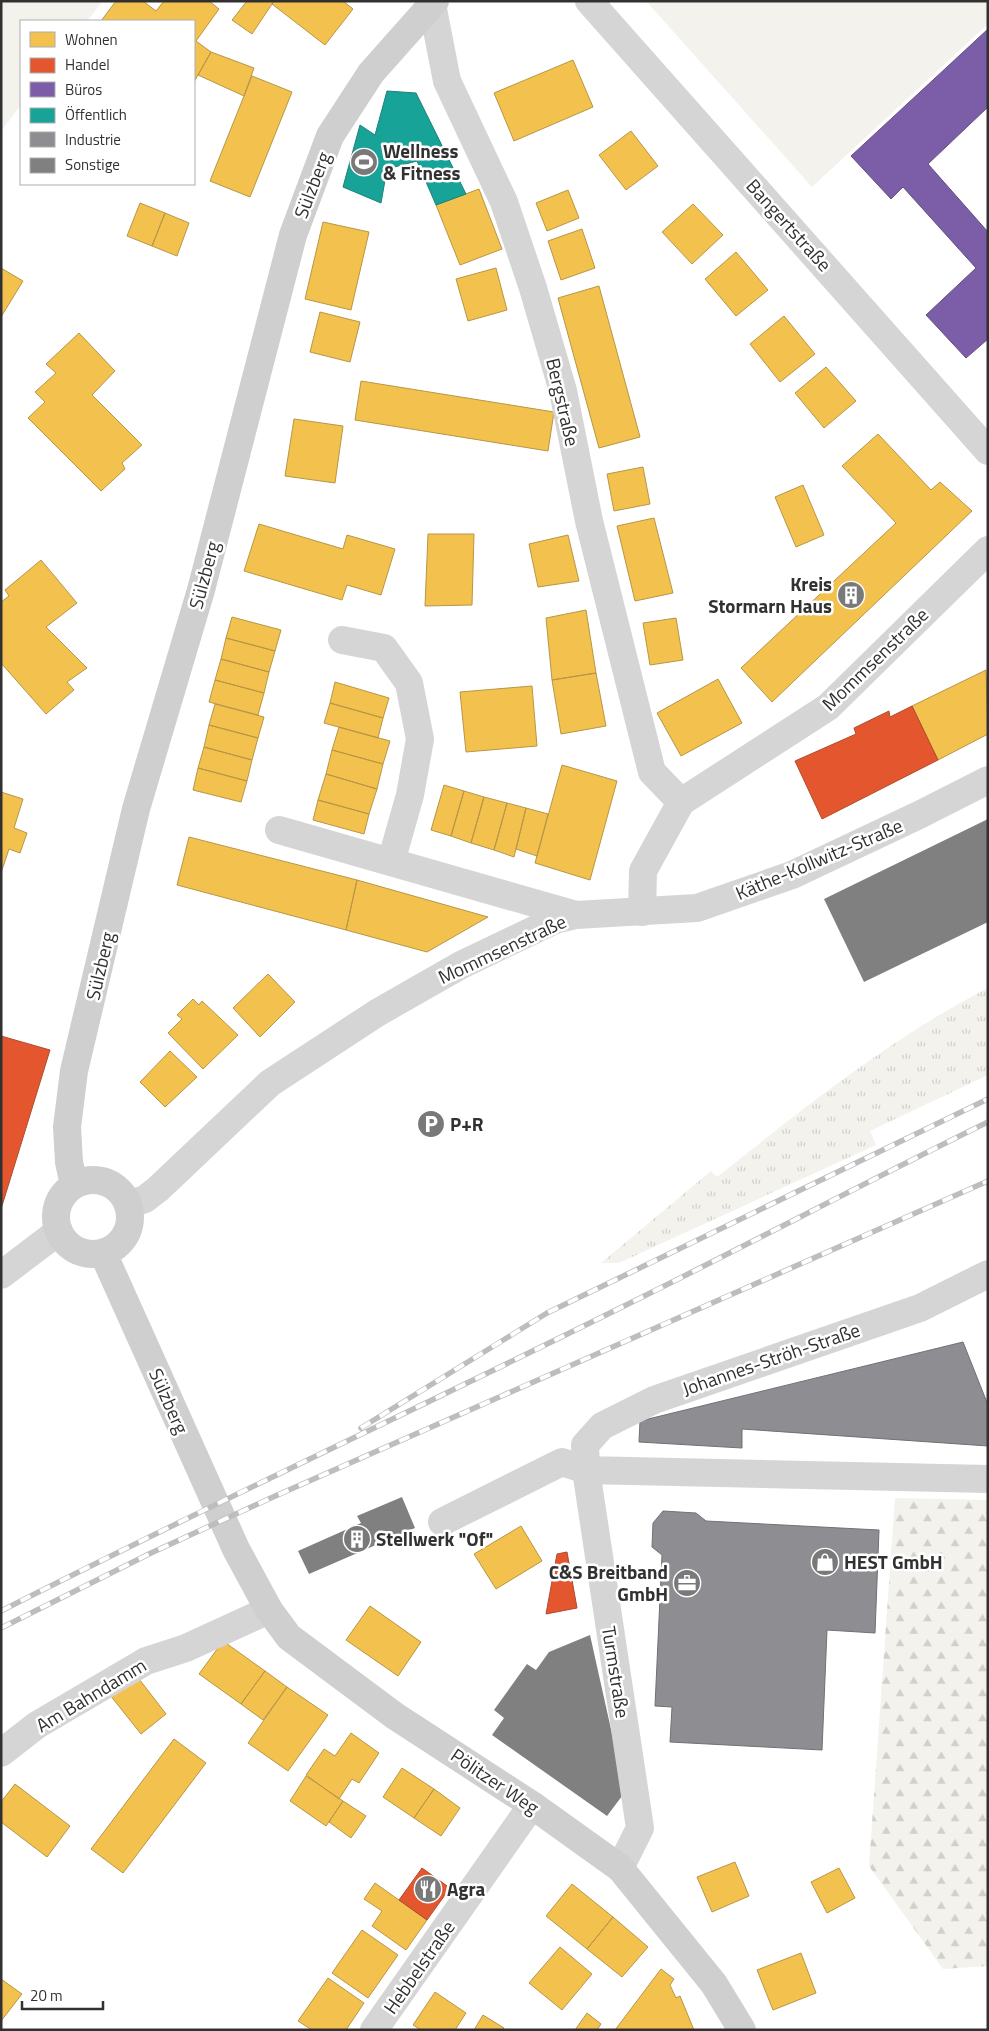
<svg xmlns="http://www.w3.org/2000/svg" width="989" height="2031" font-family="'Titillium Web',sans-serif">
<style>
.grass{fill:url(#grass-tufts)}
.forest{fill:url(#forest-firs)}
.green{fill:#f4f2ec}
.homes{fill:#f2c14e;stroke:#b89645}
.shops{fill:#e4572e;stroke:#ae4c2f}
.offices{fill:#7b5ea7;stroke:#655084}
.public{fill:#17a398;stroke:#1f8179}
.industry{fill:#8d8d92;stroke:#717175}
.building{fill:#808080}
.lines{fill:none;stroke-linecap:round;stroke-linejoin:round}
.street{stroke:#d5d5d5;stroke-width:28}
.secondary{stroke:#cfcfcf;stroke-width:28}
.rail-casing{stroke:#bdbdbd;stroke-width:5.5}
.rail{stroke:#fff;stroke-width:4;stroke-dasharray:11;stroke-linecap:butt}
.labels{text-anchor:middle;stroke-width:5;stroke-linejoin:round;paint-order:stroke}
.poi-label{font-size:19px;font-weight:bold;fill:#313131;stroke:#fff;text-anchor:start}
.street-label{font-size:19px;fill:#313131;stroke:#fff}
</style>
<defs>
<pattern id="grass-tufts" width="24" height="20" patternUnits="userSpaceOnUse" patternTransform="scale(1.25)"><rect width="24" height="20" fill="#f4f2ec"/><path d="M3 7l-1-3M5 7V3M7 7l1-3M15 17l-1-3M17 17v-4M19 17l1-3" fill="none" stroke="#d2d0cb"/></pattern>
<pattern id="forest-firs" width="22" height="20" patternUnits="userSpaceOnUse" patternTransform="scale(1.25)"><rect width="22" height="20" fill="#f4f2ec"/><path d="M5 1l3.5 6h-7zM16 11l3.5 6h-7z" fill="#d2d0cb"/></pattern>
</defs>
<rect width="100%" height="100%" fill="#fff"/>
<!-- grass -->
<path class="grass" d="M988,988V1075L870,1131L876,1145L619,1263H601L711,1171L717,1177C804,1108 889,1039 988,988Z"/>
<!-- forest -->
<path class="forest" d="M895,1498L988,1500V1966L943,1969L869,1866Z"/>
<!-- green -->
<path class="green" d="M1,1H103L87,21H21V105L1,131Z
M646,1H988V24L812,187Z"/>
<!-- homes -->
<path class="homes" d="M116,1H143L156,11L164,1H209L219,9L196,41L211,52L194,82V21H101Z
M247,1H274L252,34L232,20Z
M274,1H343L353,9L325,45L272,4Z
M211,52L254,68L244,96L198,75Z
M573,60L593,107L514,141L494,93Z
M252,76L292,92L250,197L210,181Z
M631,131L658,166L626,190L599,155Z
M479,189L502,249L460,265L436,205Z
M568,190L579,218L547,231L536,203Z
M140,203L165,213L152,246L127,236Z
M693,204L723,235L692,264L662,232Z
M165,213L189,223L177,256L152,246Z
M323,222L369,232L351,310L305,299Z
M582,229L595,268L561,280L548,241Z
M736,252L768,290L736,316L705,279Z
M1,268L23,281L1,317Z
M496,268L507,310L468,321L456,279Z
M599,286L640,437L599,448L558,298Z
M320,312L360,322L350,362L310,352Z
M784,316L815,354L780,382L750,344Z
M79,333L115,371L92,395L142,445L122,463L125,469L101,491L28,418L45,402L35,392L56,373L46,364Z
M826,367L856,401L824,428L795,393Z
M361,381L554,412L548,451L355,420Z
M294,419L343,426L335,483L285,476Z
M878,434L931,490L940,482L972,511L772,702L741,668L896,523L842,466Z
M643,467L650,504L614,511L607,474Z
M803,485L824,535L796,547L775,497Z
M654,518L673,593L635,601L617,526Z
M259,524L343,549L347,535L395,549L381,595L347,585L342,600L244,571Z
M428,534H474L472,605L425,606Z
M568,535L579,581L538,587L529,544Z
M41,560L77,603L46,627L87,668L67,682L74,690L46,714L1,663V602L9,596L5,590Z
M586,610L596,673L552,680L546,618Z
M232,617L281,630L275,651L226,638Z
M676,618L683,660L650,665L643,623Z
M226,638L275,651L269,672L221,659Z
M221,659L269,672L264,693L215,680Z
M986,670L988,734L938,760L912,706Z
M596,673L606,726L561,734L552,680Z
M718,679L742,723L681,756L657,713Z
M215,680L264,693L258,715L209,702Z
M335,682L389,698L383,718L330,703Z
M532,686L537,746L466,752L460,692Z
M330,703L383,718L378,738L324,723Z
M215,704L264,717L258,738L209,725Z
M209,725L258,738L252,760L204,747Z
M339,727L390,741L383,764L332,750Z
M204,747L252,760L247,781L198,768Z
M332,750L383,764L377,789L326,774Z
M562,765L617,781L590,880L535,863Z
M198,768L247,781L241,802L193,790Z
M326,774L377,789L369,814L318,800Z
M444,785L464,791L451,836L431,830Z
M464,791L484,797L471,843L451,836Z
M1,792L23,799L14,828L27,833L20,853L9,849L1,873Z
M484,797L507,803L494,850L471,843Z
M318,800L369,814L364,834L313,820Z
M507,803L526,808L514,857L494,850Z
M526,808L548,814L537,856L516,849Z
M189,837L357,880L346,930L177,885Z
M357,880L488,917L427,952L346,930Z
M268,974L295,1002L260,1037L233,1008Z
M193,999L199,1005L202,1001L238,1035L203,1069L168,1033L182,1019L177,1015Z
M170,1051L197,1077L165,1107L140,1082Z
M521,1526L542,1561L496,1589L474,1554Z
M370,1606L421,1642L398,1676L346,1640Z
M223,1641L265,1671L241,1704L199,1674Z
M265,1671L287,1687L263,1720L241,1704Z
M136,1675L166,1714L141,1734L110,1695Z
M287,1687L328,1715L288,1771L248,1743Z
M351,1733L379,1753L359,1783L352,1779L339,1799L306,1775L324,1749L335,1756Z
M174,1739L206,1763L123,1873L91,1849Z
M402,1768L434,1789L414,1818L383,1797Z
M306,1776L343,1801L326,1826L290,1801Z
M15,1784L70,1826L47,1857L1,1822V1802Z
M434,1789L460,1808L441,1836L414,1818Z
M343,1801L366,1816L351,1838L329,1822Z
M735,1862L749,1896L712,1912L697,1877Z
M839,1868L855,1898L827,1913L811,1882Z
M375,1883L427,1920L406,1950L372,1926L382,1911L364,1899Z
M572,1884L613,1917L587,1949L546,1916Z
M613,1917L648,1947L622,1977L587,1949Z
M362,1930L398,1955L368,1998L332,1973Z
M560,1947L592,1974L562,2010L529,1983Z
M801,1953L816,1993L773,2010L757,1970Z
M661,1969L674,1979L670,1985L676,1998L680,1996L694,2030H615Z
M328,1978L364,2003L346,2030H312L298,2021Z
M1,1979L22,1994L1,2021Z
M435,1992L466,2013L455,2030H421L413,2025Z
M587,2013L601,2024L597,2030H575Z
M483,2015L504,2028L503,2030H474Z"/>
<!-- shops -->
<path class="shops" d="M912,706L938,760L822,819L795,761L856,734L854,728L889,711L890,717Z
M1,1036L50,1050L1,1209Z
M567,1552L577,1608L546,1614L557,1554Z
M422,1868L450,1888L427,1920L399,1900Z"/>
<!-- offices -->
<path class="offices" d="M988,29V107L928,164L988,232V339L966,358L926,315L976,268L903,187L891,199L851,156Z"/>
<!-- public -->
<path class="public" d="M387,91L416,93L466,194L436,205L417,161L387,169L381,203L343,187L360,125L375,135Z"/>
<!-- industry -->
<path class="industry" d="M963,1342L988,1405V1446L742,1429V1448L639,1442L640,1421Z
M663,1511L696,1513L706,1521L879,1530L875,1633L827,1630L822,1750L670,1742L672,1707L655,1706L662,1555L652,1547L653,1523Z"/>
<!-- building -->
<path class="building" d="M988,819V922L864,982L824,899Z
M402,1497L415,1528L309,1574L298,1551L361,1523L357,1516Z
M590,1635L625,1792L607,1816L492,1735L504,1718L494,1710L527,1664L536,1670L549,1652Z"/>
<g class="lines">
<!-- street -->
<path class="street" d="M589,1L988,451
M432,4L447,81L504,202L533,288L563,391L589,521L652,772L681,802
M342,640L384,648L409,683L420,739L410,795L391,862
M279,830L576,915
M642,912L643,871L681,802L828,707L988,550
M128,1205L145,1199L158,1189L270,1083L377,1013L461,965L555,920L576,915L697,908L792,875L919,815L988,780
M1,1275L59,1231
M442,1522L562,1462L586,1470L988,1479
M1,1753L37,1725L146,1661L186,1648L269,1610
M620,1868L640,1828L586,1470L585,1445L602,1426L654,1400L920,1308L988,1274
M374,2030L532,1805"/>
<!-- secondary -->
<path class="secondary" d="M56 1217a37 37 0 1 1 74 0a37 37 0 1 1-74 0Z
M74,1185L69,1162L67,1127L74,1071L136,809L201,590L293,235L330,136L371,73L435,1
M103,1253L236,1549L269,1610L289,1637L395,1716L532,1805L620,1868L714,1984L742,2030"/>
<!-- rail casing -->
<g class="rail-casing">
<path id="rail" d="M361,1428L547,1313L988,1099
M1,1611C205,1507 413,1411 618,1309C742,1248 864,1183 988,1122
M1,1628L151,1553L273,1497L988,1181"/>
</g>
<!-- rail -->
<use href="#rail" class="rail"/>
</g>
<!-- icons -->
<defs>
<g id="stadium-disc" transform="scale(1.4375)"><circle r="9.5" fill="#797979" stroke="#fff"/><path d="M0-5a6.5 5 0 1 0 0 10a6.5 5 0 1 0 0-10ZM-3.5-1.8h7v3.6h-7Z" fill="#fff"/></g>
<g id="building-disc" transform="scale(1.4375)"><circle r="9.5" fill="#797979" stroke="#fff"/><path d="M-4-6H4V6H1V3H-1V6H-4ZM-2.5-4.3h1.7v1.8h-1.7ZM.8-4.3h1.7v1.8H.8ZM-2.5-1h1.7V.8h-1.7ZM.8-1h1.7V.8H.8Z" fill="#fff"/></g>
<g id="parking-disc" transform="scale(1.4375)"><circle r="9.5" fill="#797979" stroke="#fff"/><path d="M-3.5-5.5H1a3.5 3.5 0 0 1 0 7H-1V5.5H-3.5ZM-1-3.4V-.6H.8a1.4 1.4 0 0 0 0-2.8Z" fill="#fff"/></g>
<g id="shop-disc" transform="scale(1.4375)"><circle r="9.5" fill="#797979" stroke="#fff"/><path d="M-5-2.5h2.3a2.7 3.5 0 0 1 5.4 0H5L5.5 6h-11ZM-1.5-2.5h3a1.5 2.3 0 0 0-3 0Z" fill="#fff"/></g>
<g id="office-disc" transform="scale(1.4375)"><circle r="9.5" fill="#797979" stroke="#fff"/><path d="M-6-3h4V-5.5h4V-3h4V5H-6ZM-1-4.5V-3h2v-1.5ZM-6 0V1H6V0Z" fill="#fff"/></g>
<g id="restaurant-disc" transform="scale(1.4375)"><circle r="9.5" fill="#797979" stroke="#fff"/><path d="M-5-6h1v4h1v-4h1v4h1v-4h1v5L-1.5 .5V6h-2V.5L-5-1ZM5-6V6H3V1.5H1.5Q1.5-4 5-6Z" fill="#fff"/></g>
</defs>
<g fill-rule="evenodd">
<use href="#stadium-disc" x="364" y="162"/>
<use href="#building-disc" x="851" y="595"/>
<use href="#parking-disc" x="431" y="1124"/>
<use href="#building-disc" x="357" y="1539"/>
<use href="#shop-disc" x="825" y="1562"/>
<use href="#office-disc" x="687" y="1583"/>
<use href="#restaurant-disc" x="428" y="1889"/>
</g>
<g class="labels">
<!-- poi labels -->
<g class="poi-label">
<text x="383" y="158">Wellness<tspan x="383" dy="22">&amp; Fitness</tspan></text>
<text x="832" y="591" text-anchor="end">Kreis<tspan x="832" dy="22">Stormarn Haus</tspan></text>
<text x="450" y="1131">P+R</text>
<text x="376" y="1546">Stellwerk "Of"</text>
<text x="844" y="1569">HEST GmbH</text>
<text x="668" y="1579" text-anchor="end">C&amp;S Breitband<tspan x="668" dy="22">GmbH</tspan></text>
<text x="447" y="1896">Agra</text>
</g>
<!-- street labels -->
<g class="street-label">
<text transform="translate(312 185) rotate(-69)" y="7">Sülzberg</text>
<text transform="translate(789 225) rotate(48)" y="7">Bangertstraße</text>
<text transform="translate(563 402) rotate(77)" y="7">Bergstraße</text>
<text transform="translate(204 575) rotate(-75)" y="7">Sülzberg</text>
<text transform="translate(875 659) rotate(-44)" y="7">Mommsenstraße</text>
<text transform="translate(819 859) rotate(-23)" y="7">Käthe-Kollwitz-Straße</text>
<text transform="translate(502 949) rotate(-25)" y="7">Mommsenstraße</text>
<text transform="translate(100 966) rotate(-77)" y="7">Sülzberg</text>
<text transform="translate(771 1359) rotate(-19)" y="7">Johannes-Ströh-Straße</text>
<text transform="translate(169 1401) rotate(66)" y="7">Sülzberg</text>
<text transform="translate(616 1672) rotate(81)" y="7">Turmstraße</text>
<text transform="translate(91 1695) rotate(-31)" y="7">Am Bahndamm</text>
<text transform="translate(495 1781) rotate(34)" y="7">Pölitzer Weg</text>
<text transform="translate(419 1967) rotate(-55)" y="7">Hebbelstraße</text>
</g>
</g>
<!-- border -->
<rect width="989" height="2031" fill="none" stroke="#313131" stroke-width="5"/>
<!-- legend -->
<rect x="20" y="20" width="175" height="165" fill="#ffffff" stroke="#adadad"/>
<rect x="30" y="32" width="25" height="15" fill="#f2c14e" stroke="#adadad"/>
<text x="65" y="45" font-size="15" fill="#313131">Wohnen</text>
<rect x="30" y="58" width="25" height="15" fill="#e4572e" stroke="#adadad"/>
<text x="65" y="70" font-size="15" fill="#313131">Handel</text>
<rect x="30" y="82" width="25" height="15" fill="#7b5ea7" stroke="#adadad"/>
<text x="65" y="95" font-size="15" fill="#313131">Büros</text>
<rect x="30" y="108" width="25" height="15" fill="#17a398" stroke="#adadad"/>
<text x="65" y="120" font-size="15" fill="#313131">Öffentlich</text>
<rect x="30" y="132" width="25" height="15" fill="#8d8d92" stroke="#adadad"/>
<text x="65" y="145" font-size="15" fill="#313131">Industrie</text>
<rect x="30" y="158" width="25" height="15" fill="#808080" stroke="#adadad"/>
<text x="65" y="170" font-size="15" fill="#313131">Sonstige</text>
<!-- scale -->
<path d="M22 2001v8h81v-8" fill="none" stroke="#313131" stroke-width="2.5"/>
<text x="30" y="2001" font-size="15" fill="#313131" stroke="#ffffff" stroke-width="4" paint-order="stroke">20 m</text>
</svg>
